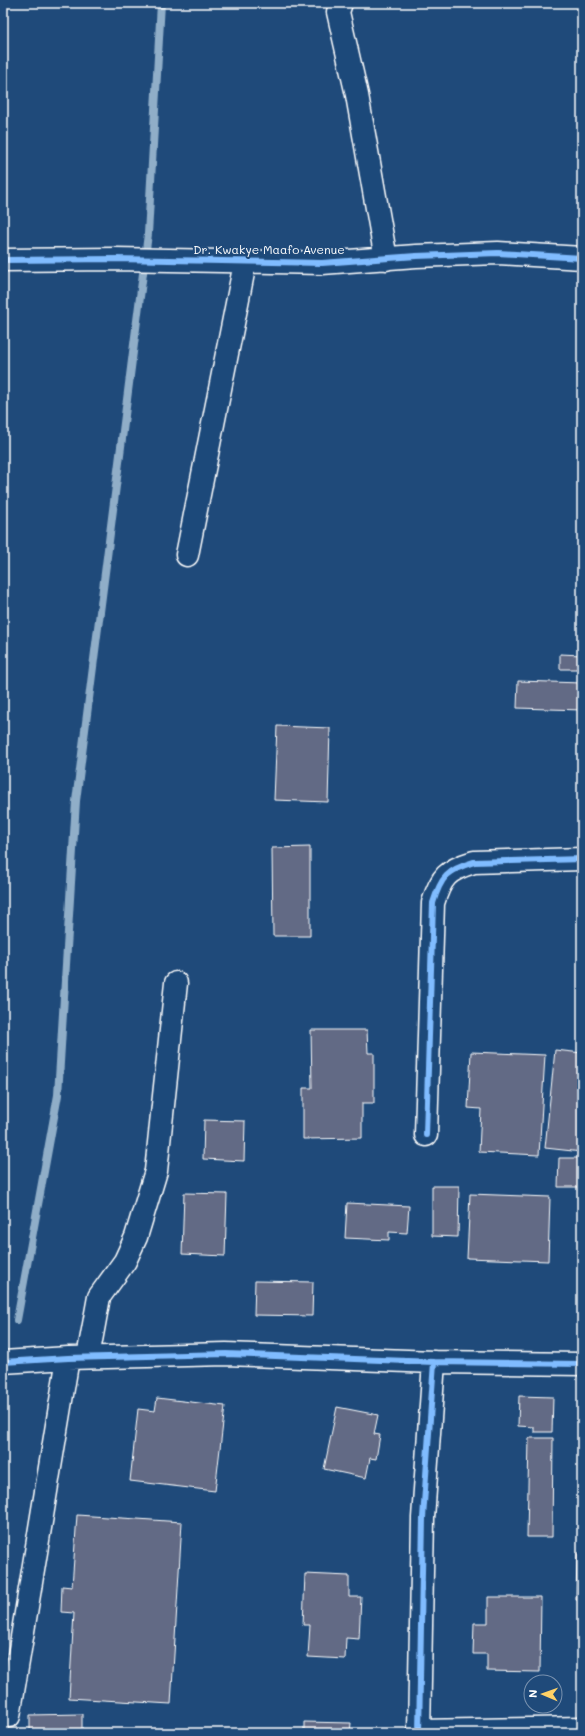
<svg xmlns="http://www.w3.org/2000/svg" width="585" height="1736" font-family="Mali,sans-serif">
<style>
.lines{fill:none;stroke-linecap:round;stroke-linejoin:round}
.stream{stroke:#90aec8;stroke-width:8}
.building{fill:#626a85;stroke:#fff}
.minor-casing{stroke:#fff;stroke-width:25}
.minor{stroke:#1f4a7a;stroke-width:22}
.cycleway-casing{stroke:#1f4a7a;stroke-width:8}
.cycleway{stroke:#80bcff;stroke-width:6}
.labels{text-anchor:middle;stroke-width:4;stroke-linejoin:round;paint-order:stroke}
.street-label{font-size:12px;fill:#fff;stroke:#1f4a7a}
</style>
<rect width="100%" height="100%" fill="#1f4a7a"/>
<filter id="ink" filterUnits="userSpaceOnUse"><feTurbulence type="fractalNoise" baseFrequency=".025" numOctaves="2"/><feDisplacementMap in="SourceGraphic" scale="8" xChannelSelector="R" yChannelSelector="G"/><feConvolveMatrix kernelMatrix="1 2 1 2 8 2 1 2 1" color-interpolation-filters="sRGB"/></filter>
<g filter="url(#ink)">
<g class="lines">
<!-- stream -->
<path class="stream" d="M17,1320L58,1095L76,801L148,234L161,3"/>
</g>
<!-- building -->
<path class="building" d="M560,654L582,655V669H560Z
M518,681L582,683V710L517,708Z
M277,726L330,728L328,802L274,800Z
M310,847V936H273L272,848Z
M311,1030H367L368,1053H374V1103H362V1138L303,1139V1088H312Z
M555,1050L582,1053V1152L545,1148Z
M471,1052L545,1055L539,1155L479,1152L481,1109L468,1108Z
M204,1120L245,1121L244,1161L203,1159Z
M559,1158H582V1187H558Z
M432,1186H459L458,1237L432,1236Z
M184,1193L227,1194L225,1256L182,1254Z
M470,1194L550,1197L548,1261L467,1258Z
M347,1203L409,1206L407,1233L389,1232V1240L345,1238Z
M255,1281L313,1282L312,1316L254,1315Z
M519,1396L553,1397L552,1432H534V1427L518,1426Z
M157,1398L225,1406L215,1491L130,1481L138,1409L155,1411Z
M337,1407L378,1415L374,1434L380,1435L376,1459L370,1458L366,1478L324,1469Z
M529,1438H553L552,1537H527Z
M77,1515L182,1522L171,1704L69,1698L74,1613L61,1612L62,1586L72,1587Z
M577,1553H582V1600H576Z
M305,1574L349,1576V1597H361L359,1639L346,1638L345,1659L308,1657L310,1625H303Z
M488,1597H541L540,1672L487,1671V1654H473L474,1623H488Z
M82,1714V1733H30V1715Z
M304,1722L351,1723L350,1733H304Z"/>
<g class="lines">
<!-- minor casing -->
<g class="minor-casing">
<path id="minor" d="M341,3L338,12L357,95L386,259
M3,260L116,259L322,263L416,256L498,253L582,258
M187,555L245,263
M426,1135L433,903C441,877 447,870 474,862L582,859
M88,1357L99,1297L125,1261L136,1237L156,1171L176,983
M3,1362L68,1358L226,1354L434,1362L582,1364
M9,1716L68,1358
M419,1731L582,1728
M419,1733L423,1518L434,1362"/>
</g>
<!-- minor -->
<use href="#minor" class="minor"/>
<!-- cycleway casing -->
<g class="cycleway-casing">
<path id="cycleway" d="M3,260L116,259L322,263L416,256L498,253L582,258
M426,1135L433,903C441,877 447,870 474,862L582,859
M3,1362L68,1358L226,1354L434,1362L582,1364
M419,1733L423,1518L434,1362"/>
</g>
<!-- cycleway -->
<use href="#cycleway" class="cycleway"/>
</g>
</g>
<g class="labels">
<!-- street labels -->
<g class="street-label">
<text x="269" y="254">Dr. Kwakye Maafo Avenue</text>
</g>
</g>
<!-- margin -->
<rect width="585" height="1736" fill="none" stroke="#1f4a7a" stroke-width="16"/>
<rect x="8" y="8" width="569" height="1720" fill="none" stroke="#fff" stroke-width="1.5" filter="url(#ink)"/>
<!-- north arrow -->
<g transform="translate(543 1694) rotate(272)"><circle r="19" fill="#1f4a7a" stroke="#7992af"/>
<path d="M0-3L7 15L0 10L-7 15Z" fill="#ffd166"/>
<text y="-6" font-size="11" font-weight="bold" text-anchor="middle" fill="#ffffff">N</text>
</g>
</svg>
